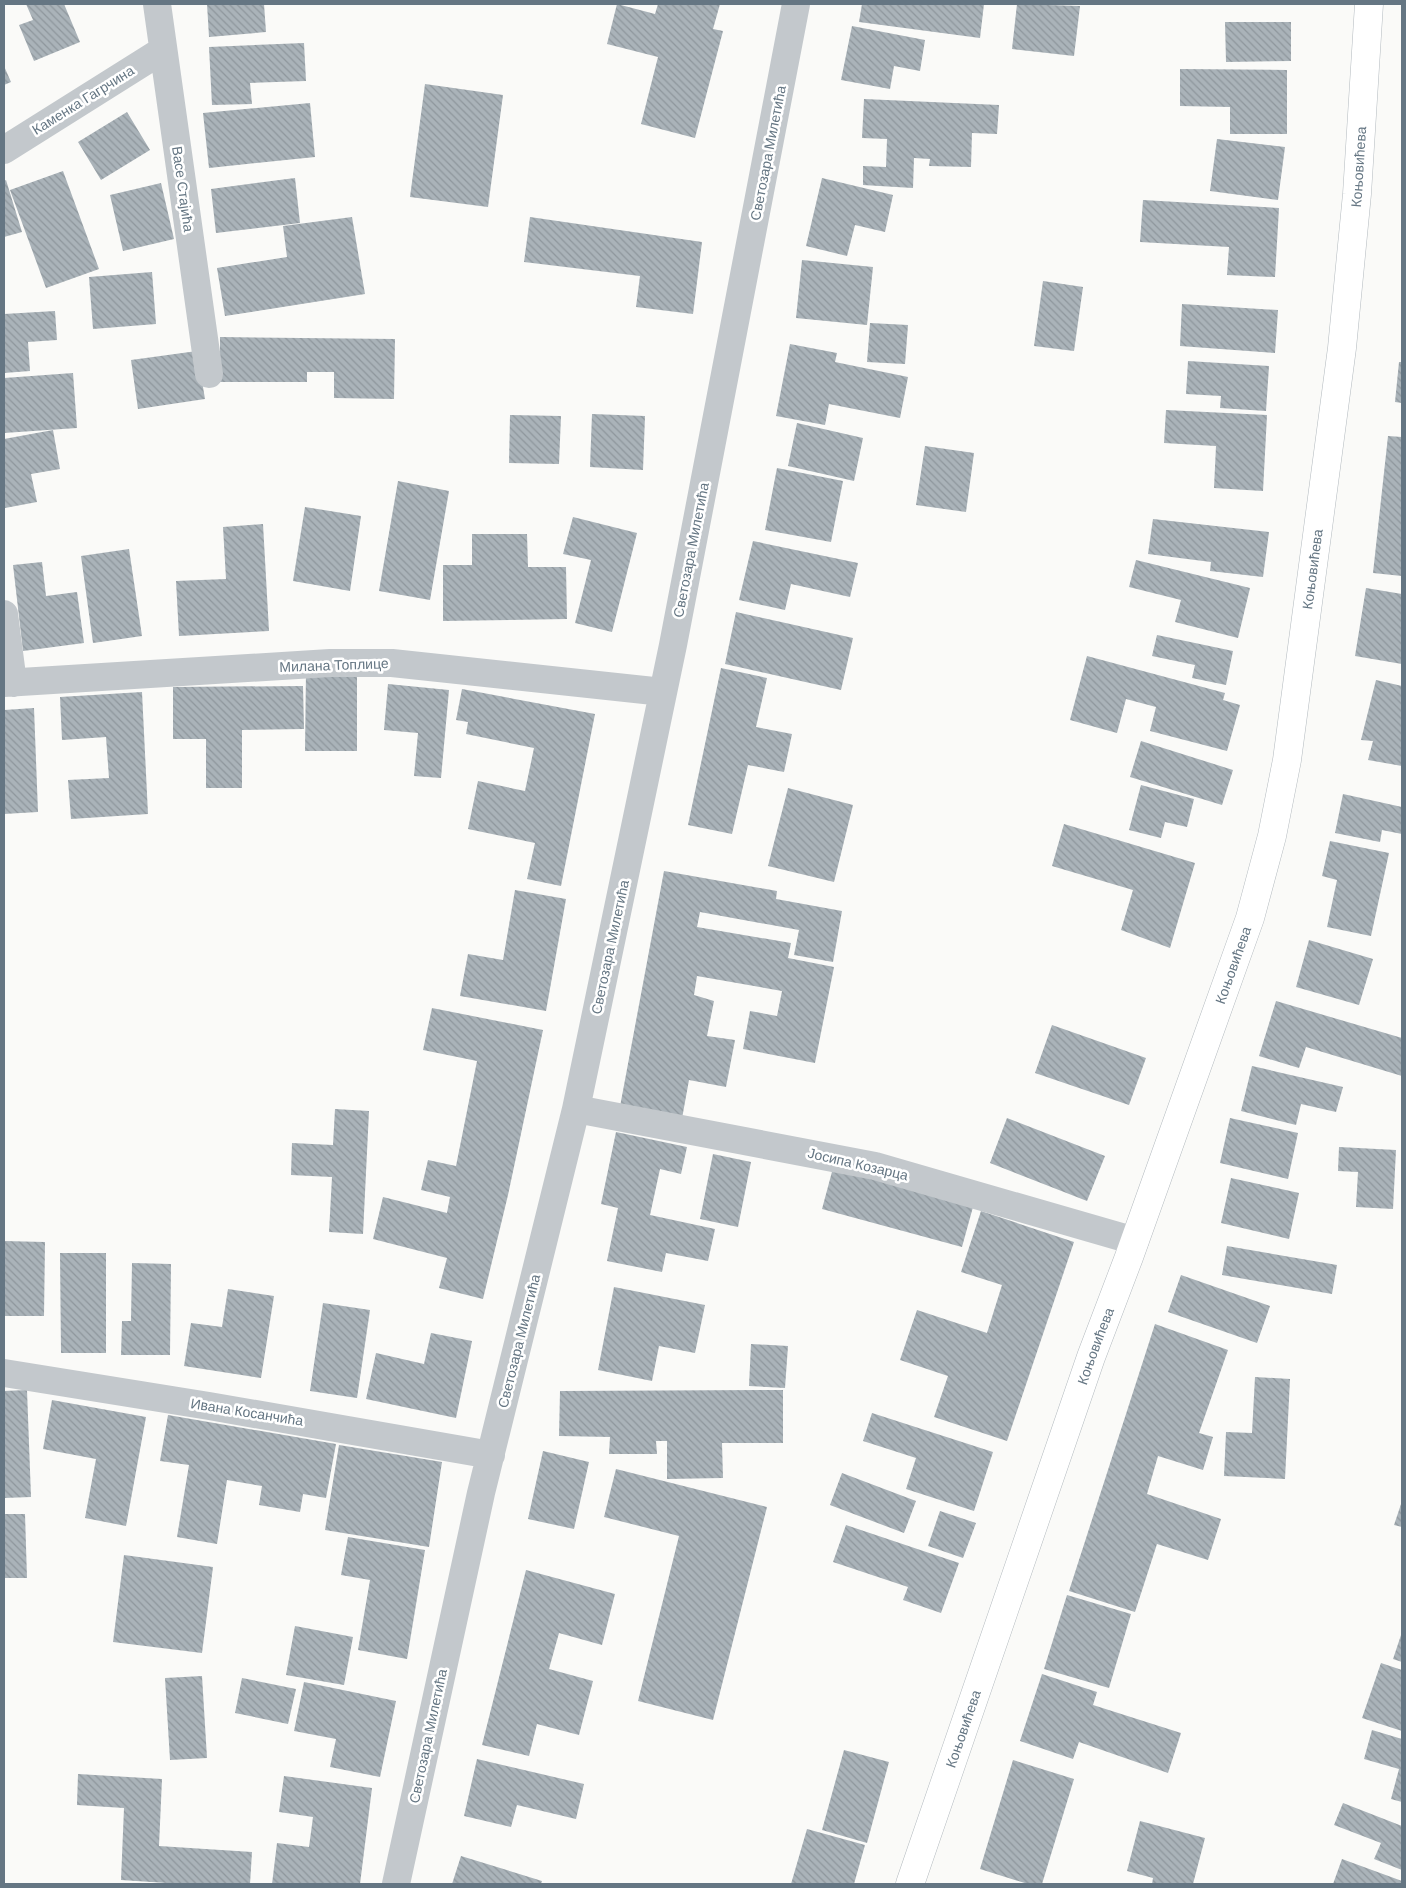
<svg xmlns="http://www.w3.org/2000/svg" width="1406" height="1888" font-family="Helvetica,sans-serif">
<style>
.building{fill:url(#building-back-hatch)}
.lines{fill:none;stroke-linecap:round;stroke-linejoin:round}
.secondary-casing{stroke:#b3babf;stroke-width:29}
.minor{stroke:#c3c8cc;stroke-width:28}
.secondary{stroke:#fff;stroke-width:28}
.labels{text-anchor:middle;stroke-width:5;stroke-linejoin:round;paint-order:stroke}
.street-label{font-size:14px;fill:#657683;stroke:#fff}
</style>
<defs>
<pattern id="building-back-hatch" width="6" height="6" patternUnits="userSpaceOnUse" patternTransform="scale(1.25)"><rect width="6" height="6" fill="#aab3b9"/><path d="M-1 5l2 2M0 0l6 6M5-1l2 2" fill="none" stroke="#8e969c"/></pattern>
</defs>
<rect width="100%" height="100%" fill="#fafaf8"/>
<!-- building -->
<path class="building" d="M26,4H64L80,42L34,61L19,25L33,20Z
M207,4H264L266,32L209,37Z
M617,4L655,14L658,4H720L713,29L723,31L695,138L641,124L658,57L607,44Z
M862,4H984L980,38L859,22Z
M1017,4L1080,6L1074,56L1012,49Z
M1225,22H1291V61L1226,62Z
M852,26L925,40L920,71L894,66L890,89L841,80Z
M304,43L306,81L250,83L252,104L212,105L209,47Z
M4,66L11,82L4,85Z
M1180,69L1287,70V134H1230V107L1180,106Z
M425,84L503,95L488,207L410,197Z
M864,99L999,105L997,134L972,133L971,167L929,166L930,159L914,158L913,188L863,185V166L886,167L887,139L862,138Z
M310,103L315,157L209,168L203,113Z
M127,112L150,150L101,180L78,142Z
M1217,139L1285,147L1278,200L1210,191Z
M63,171L99,269L46,288L10,190Z
M295,178L300,223L216,233L211,189Z
M822,178L893,195L885,232L855,225L847,256L806,246Z
M6,180L22,232L4,237V181Z
M161,183L174,239L123,251L110,195Z
M1143,200L1279,208L1275,277L1227,275L1229,247L1140,242Z
M352,217L365,294L225,316L217,268L287,257L283,226Z
M530,217L702,242L693,314L636,307L640,276L524,262Z
M802,260L873,267L867,325L796,318Z
M152,272L156,324L93,329L89,277Z
M1043,281L1083,287L1074,351L1034,346Z
M1182,304L1278,310L1275,353L1180,346Z
M55,311L57,340L28,342L30,371L4,373V314Z
M870,323L908,325L905,364L867,362Z
M220,337L395,339L394,399L334,398V372H307V382H220Z
M790,344L837,353L835,362L908,377L900,418L829,404L825,425L776,416Z
M197,351L205,399L138,409L131,360Z
M1188,361L1269,366L1266,411L1220,408L1221,396L1186,394Z
M1399,362H1402V403L1395,402Z
M73,373L77,428L4,433V378Z
M1166,410L1267,415L1263,491L1214,488L1216,446L1164,443Z
M592,414L645,416L643,470L590,467Z
M510,415L561,416L559,464L509,463Z
M797,423L863,438L854,481L788,466Z
M53,430L60,469L31,474L37,502L5,508L4,439Z
M1388,436L1402,437V576L1373,573Z
M925,446L974,453L966,512L916,505Z
M777,468L843,481L831,542L765,530Z
M398,481L449,491L430,600L379,591Z
M305,507L361,516L350,591L293,581Z
M573,517L637,533L612,632L575,623L591,560L563,554Z
M1153,519L1269,532L1263,577L1210,571L1211,562L1148,554Z
M263,524L269,631L179,636L176,581L226,579L223,527Z
M472,534H527L528,567H566L567,619L443,621V565H472Z
M753,541L858,563L850,597L791,584L785,610L739,600Z
M129,549L142,636L93,643L81,556Z
M1136,560L1250,588L1238,638L1175,622L1181,600L1129,587Z
M42,562L46,596L77,592L84,643L23,651L13,565Z
M1366,588L1402,594V664L1355,656Z
M736,612L853,638L841,690L725,664Z
M1157,635L1233,651L1226,685L1192,678L1195,665L1152,656Z
M1087,656L1225,693L1223,700L1240,705L1227,751L1150,731L1156,707L1126,699L1117,733L1070,720Z
M721,668L767,678L756,727L792,734L784,772L748,765L732,834L688,825Z
M306,671L357,672V751H305Z
M1376,680L1402,686V766L1368,760L1373,741L1361,740Z
M388,684L449,690L441,778L414,776L418,733L384,730Z
M303,686L304,729L242,730V788H206V739H173V687Z
M462,689L595,714L561,886L527,879L535,843L468,829L478,781L525,791L534,748L466,734L468,722L456,720Z
M142,692L148,814L71,819L68,780L109,778L106,737L62,740L60,697Z
M34,708L38,812L4,814V710Z
M1141,741L1233,770L1222,805L1130,777Z
M1141,785L1194,799L1187,827L1165,822L1161,838L1129,830Z
M788,788L853,805L834,882L768,866Z
M1343,794L1402,807V834L1382,830L1380,842L1335,833Z
M1064,824L1195,863L1170,948L1121,930L1133,890L1052,866Z
M1330,841L1389,853L1371,936L1327,927L1337,880L1322,876Z
M664,871L777,891L776,899L842,911L833,962L794,955L799,930L700,912L697,927L791,943L788,958L834,967L815,1063L743,1049L750,1011L777,1016L782,991L697,976L694,995L714,1001L707,1036L735,1040L726,1087L689,1080L681,1124L619,1112Z
M515,890L566,899L546,1011L460,996L468,954L503,960Z
M1309,940L1373,959L1359,1005L1296,987Z
M1276,1001L1402,1038V1076L1306,1047L1299,1068L1259,1056Z
M432,1008L543,1030L508,1195L483,1299L439,1288L447,1258L373,1239L383,1197L447,1213L450,1197L421,1190L428,1160L456,1166L477,1061L423,1050Z
M1052,1025L1146,1058L1129,1105L1035,1073Z
M1252,1066L1343,1087L1336,1112L1301,1104L1296,1125L1241,1111Z
M335,1109L369,1111L363,1234L329,1232L332,1177L291,1175L292,1143L333,1145Z
M1007,1118L1105,1156L1087,1201L990,1163Z
M1230,1118L1298,1133L1288,1179L1220,1163Z
M616,1132L687,1147L681,1174L660,1169L650,1215L715,1229L708,1261L666,1253L662,1272L607,1261L618,1208L601,1204Z
M1339,1147L1396,1150L1393,1209L1356,1207L1358,1172L1338,1171Z
M713,1154L751,1162L738,1227L700,1219Z
M833,1168L973,1207L962,1247L822,1209Z
M1231,1178L1299,1193L1289,1239L1221,1223Z
M981,1211L1074,1242L1007,1441L934,1417L948,1376L900,1360L917,1310L987,1333L1002,1285L961,1272Z
M4,1241L45,1242L44,1316H4Z
M1227,1246L1337,1265L1332,1294L1222,1275Z
M60,1253H106V1353H61Z
M132,1263L171,1264L170,1355H121L122,1321H131Z
M1181,1275L1270,1306L1257,1343L1168,1312Z
M614,1287L705,1305L695,1353L659,1346L652,1381L598,1370Z
M228,1289L274,1296L261,1378L184,1366L191,1323L222,1327Z
M323,1303L370,1310L357,1398L310,1391Z
M1155,1324L1228,1350L1199,1433L1213,1437L1203,1470L1158,1456L1147,1494L1221,1519L1208,1560L1157,1544L1135,1612L1069,1591Z
M431,1333L472,1341L456,1418L366,1399L376,1353L424,1364Z
M751,1344L788,1346L785,1388L749,1386Z
M1255,1377L1290,1379L1285,1479L1224,1476L1226,1432L1252,1433Z
M27,1390L31,1497L4,1498V1391Z
M783,1390V1443H722L723,1478L667,1479V1441H656L657,1454H609L610,1437L559,1436L560,1391Z
M52,1400L146,1417L126,1526L85,1518L96,1459L43,1449Z
M872,1413L993,1452L974,1511L906,1489L916,1458L863,1441Z
M168,1415L336,1444L326,1498L303,1494L300,1512L259,1505L262,1486L227,1480L217,1544L177,1537L189,1465L160,1461Z
M339,1445L442,1462L429,1547L325,1530Z
M543,1451L589,1462L574,1529L528,1519Z
M616,1469L767,1507L713,1720L638,1701L679,1536L604,1517Z
M842,1473L916,1501L904,1533L830,1505Z
M1402,1501V1527L1394,1525Z
M940,1511L976,1523L963,1558L928,1546Z
M4,1514H25L27,1578H4Z
M846,1525L959,1563L941,1613L903,1600L908,1587L833,1562Z
M348,1537L425,1550L407,1659L358,1650L370,1580L341,1575Z
M124,1555L213,1567L202,1653L113,1642Z
M526,1570L615,1594L602,1645L559,1633L549,1669L593,1681L579,1735L537,1724L529,1756L482,1745Z
M1067,1595L1131,1614L1109,1688L1044,1669Z
M295,1626L353,1637L344,1685L286,1675Z
M1402,1632V1662L1393,1659Z
M1381,1663L1402,1670V1731L1362,1718Z
M1042,1674L1097,1692L1093,1705L1181,1733L1168,1773L1079,1742L1073,1759L1020,1741Z
M202,1676L207,1758L170,1760L165,1678Z
M242,1678L296,1689L288,1724L235,1713Z
M304,1682L396,1701L380,1777L330,1767L336,1739L294,1731Z
M1372,1730L1402,1739V1802L1391,1799L1399,1769L1364,1759Z
M844,1750L889,1762L867,1843L822,1830Z
M477,1759L584,1784L576,1819L517,1805L511,1827L464,1816Z
M1013,1760L1074,1779L1042,1884H1028L980,1869Z
M78,1774L162,1779L159,1846L252,1852L250,1884H182L121,1880L124,1808L77,1805Z
M284,1776L372,1788L360,1884H272L277,1843L309,1847L313,1817L279,1812Z
M1343,1803L1402,1826V1870L1374,1859L1381,1843L1334,1825Z
M1140,1821L1205,1838L1193,1884H1152L1153,1878L1127,1871Z
M807,1829L865,1845L854,1884H791Z
M461,1856L542,1881L541,1884H452Z
M1342,1859L1402,1881V1884H1333Z"/>
<g class="lines">
<!-- secondary casing -->
<g class="secondary-casing">
<g id="secondary">
<path id="s1" d="M910,1884L1091,1357L1129,1257L1250,918L1272,836L1287,760L1342,348L1357,194L1369,4"/>
</g>
</g>
<!-- minor -->
<path class="minor" d="M157,4L209,374
M4,150L163,50
M4,614L13,683
M4,683L330,663H392L663,692
M576,1109L875,1166L1135,1241
M4,1373L209,1406L491,1455
M396,1884L481,1493L576,1109L673,645L796,4"/>
<!-- secondary -->
<use href="#secondary" class="secondary"/>
</g>
<g class="labels">
<!-- street labels -->
<g class="street-label">
<text transform="translate(83 100) rotate(-32)" y="5">Каменка Гагрчина</text>
<text transform="translate(768 153) rotate(-79)" y="5">Светозара Милетића</text>
<text dy="5" stroke="none"><textPath href="#s1" startOffset="1784">Коњовићева</textPath></text>
<text transform="translate(183 189) rotate(82)" y="5">Васе Стајића</text>
<text transform="translate(691 550) rotate(-79)" y="5">Светозара Милетића</text>
<text dy="5" stroke="none"><textPath href="#s1" startOffset="1379">Коњовићева</textPath></text>
<text transform="translate(334 665) rotate(-2)" y="5">Милана Топлице</text>
<text transform="translate(610 947) rotate(-78)" y="5">Светозара Милетића</text>
<text dy="5" stroke="none"><textPath href="#s1" startOffset="974">Коњовићева</textPath></text>
<text transform="translate(858 1164) rotate(13)" y="5">Јосипа Козарца</text>
<text transform="translate(519 1341) rotate(-76)" y="5">Светозара Милетића</text>
<text dy="5" stroke="none"><textPath href="#s1" startOffset="569">Коњовићева</textPath></text>
<text transform="translate(247 1412) rotate(9)" y="5">Ивана Косанчића</text>
<text dy="5" stroke="none"><textPath href="#s1" startOffset="164">Коњовићева</textPath></text>
<text transform="translate(428 1736) rotate(-78)" y="5">Светозара Милетића</text>
</g>
</g>
<!-- border -->
<rect width="1406" height="1888" fill="none" stroke="#657683" stroke-width="10"/>
</svg>
